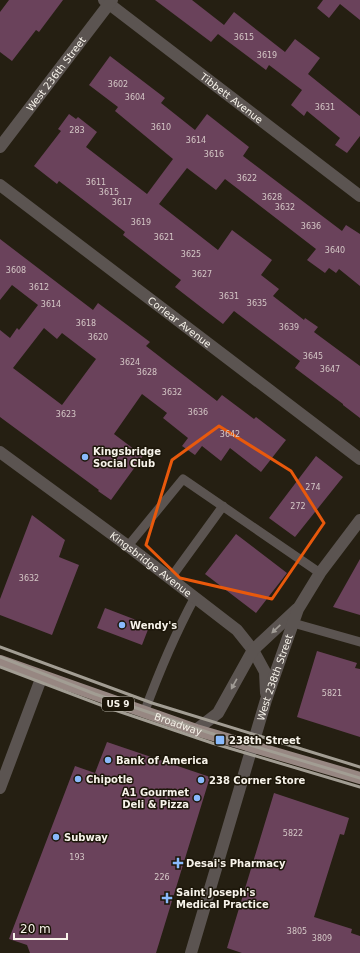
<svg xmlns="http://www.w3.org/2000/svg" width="360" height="953" font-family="'DejaVu Sans',sans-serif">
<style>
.building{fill:#6a425b;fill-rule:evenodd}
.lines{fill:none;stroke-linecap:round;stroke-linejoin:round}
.service{stroke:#5b5451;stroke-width:9}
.minor{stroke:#5b5451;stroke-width:12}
.primary{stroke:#978782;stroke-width:12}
.rail{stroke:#a29d93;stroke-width:3}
.oneway{fill:#a19c96}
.marked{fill:none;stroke:#e8590c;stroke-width:3;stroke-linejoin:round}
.poi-dot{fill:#89bafc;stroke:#1c1609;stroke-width:1.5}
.labels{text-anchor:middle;stroke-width:3;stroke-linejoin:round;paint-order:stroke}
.number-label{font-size:8px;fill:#d4c7c6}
.shield{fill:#1c1609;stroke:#b5b1a6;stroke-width:1}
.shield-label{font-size:9px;font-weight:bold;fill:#f7f3ea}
.street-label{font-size:10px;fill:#f7f3ea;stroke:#1c1609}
.poi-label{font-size:10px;font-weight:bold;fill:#f7f3ea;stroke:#1c1609;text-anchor:start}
</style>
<rect width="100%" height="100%" fill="#251f12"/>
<!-- building -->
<path class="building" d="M9,0H63L39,32L36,30L12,61L0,52V12Z
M155,0H192L224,25L234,12L285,52L295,39L320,58L308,74L360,116V136L347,153L335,145L340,138L307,111L304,116L291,105L302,90L269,65L266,70L218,34L211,42Z
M323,0H360V20L340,4L329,18L317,8Z
M110,56L165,98L161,103L195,130L207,114L249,147L243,156L342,231L346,225L360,234V286L339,269L336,273L329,268L325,273L307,260L316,249L225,179L216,190L187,168L159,204L218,250L232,230L272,260L261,275L279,289L273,296L304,320L305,318L318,327L314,332L360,366V418L343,405V404L295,368L300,361L234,311L223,324L206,311L175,287L181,280L123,235L125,232L59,181L57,184L34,166L61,131L58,129L69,114L76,119L78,117L97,132L86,147L147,194L173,159L115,111L118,107L89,85Z
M0,239L93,310L98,303L150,342L146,346L217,401L222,395L254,419L256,417L286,440L261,472L230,448L221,461L202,446L195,455L182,446L188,438L163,418L167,413L142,394L114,434L143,456L111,500L98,491L99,490L0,417V330L10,338L17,328L19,330L38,305L12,285L0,300ZM44,328L57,339L62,333L96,359L62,405L13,368Z
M316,456L343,477L295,537L269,518Z
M32,515L65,540L59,557L79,565L52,635L0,615V599Z
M236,534L287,573L256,613L205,574Z
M360,559V615L333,607Z
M105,608L144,623L149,627L142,645L97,628Z
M317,651L357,663L355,668L360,669V737L297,717Z
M107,742L210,777L156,953H30L27,945L9,939L75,766L95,773Z
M274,793L349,818L344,835L340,834L314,917L352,929L351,933L360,936V953H242L227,948Z"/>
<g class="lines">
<!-- service -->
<path class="service" d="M128,546L183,479L320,573
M170,579L223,506
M293,623L360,642
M144,713C159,672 174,636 195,597"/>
<!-- minor -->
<g class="minor">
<path id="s1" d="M104,0L360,196"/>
<path id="s2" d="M0,147L112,0"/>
<path id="s3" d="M0,185L360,459"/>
<path id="s4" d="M0,452L128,546L237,630L253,650L265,672L266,693"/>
<path d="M196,730L218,713L253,650L297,609"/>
<path d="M0,788L42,676"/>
<path id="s5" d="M191,953L266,700L298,609L320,573L360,520"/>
</g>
<!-- primary -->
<path class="primary" id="s6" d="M0,661L196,730L360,778"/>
<!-- rail -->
<path class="rail" d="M0,647L152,703L360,767
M0,657L95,694L210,733L360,778
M0,667L106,707L212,743L360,787"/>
</g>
<!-- one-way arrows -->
<defs><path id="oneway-solid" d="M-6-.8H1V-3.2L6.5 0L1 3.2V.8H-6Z"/></defs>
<g class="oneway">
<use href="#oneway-solid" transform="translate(276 629) rotate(137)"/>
<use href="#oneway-solid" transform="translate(234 684) rotate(119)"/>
</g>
<!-- marked area -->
<path class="marked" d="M219,426L291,471L324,523L272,599L180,578L146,545L172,460Z"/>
<!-- markers -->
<g class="poi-dot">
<circle cx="85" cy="457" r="4"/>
<circle cx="122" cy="625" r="4"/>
<rect x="215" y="735" width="10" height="10" rx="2"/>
<circle cx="108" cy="760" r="4"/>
<circle cx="78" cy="779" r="4"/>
<circle cx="201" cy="780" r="4"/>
<circle cx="197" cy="798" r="4"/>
<circle cx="56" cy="837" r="4"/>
<path d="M176 857h4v4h4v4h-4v4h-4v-4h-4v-4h4z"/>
<path d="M165 892h4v4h4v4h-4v4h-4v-4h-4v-4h4z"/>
</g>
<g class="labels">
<!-- number labels -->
<g class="number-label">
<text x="244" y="40">3615</text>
<text x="267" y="58">3619</text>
<text x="118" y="87">3602</text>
<text x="135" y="100">3604</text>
<text x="325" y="110">3631</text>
<text x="161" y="130">3610</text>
<text x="77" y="133">283</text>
<text x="196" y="143">3614</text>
<text x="214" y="157">3616</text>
<text x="247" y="181">3622</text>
<text x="96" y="185">3611</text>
<text x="109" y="195">3615</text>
<text x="272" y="200">3628</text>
<text x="122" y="205">3617</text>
<text x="285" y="210">3632</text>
<text x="141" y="225">3619</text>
<text x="311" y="229">3636</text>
<text x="164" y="240">3621</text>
<text x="335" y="253">3640</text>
<text x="191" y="257">3625</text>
<text x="16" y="273">3608</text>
<text x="202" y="277">3627</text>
<text x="39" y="290">3612</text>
<text x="229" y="299">3631</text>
<text x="257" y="306">3635</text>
<text x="51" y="307">3614</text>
<text x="86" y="326">3618</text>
<text x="289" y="330">3639</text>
<text x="98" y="340">3620</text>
<text x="313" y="359">3645</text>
<text x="130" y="365">3624</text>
<text x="330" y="372">3647</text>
<text x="147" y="375">3628</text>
<text x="172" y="395">3632</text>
<text x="198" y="415">3636</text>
<text x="66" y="417">3623</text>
<text x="230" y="437">3642</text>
<text x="313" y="490">274</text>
<text x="298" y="509">272</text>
<text x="29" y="581">3632</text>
<text x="332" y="696">5821</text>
<text x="293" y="836">5822</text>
<text x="77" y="860">193</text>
<text x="162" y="880">226</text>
<text x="297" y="934">3805</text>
<text x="322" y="941">3809</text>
</g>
<!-- shield labels -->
<rect class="shield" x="102" y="697" width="32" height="14" rx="3"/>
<g class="shield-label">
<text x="118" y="707">US 9</text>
</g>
<!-- street labels -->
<g class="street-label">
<text dy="4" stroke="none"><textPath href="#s2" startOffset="92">West 236th Street</textPath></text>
<text dy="4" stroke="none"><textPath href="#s1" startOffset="161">Tibbett Avenue</textPath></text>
<text dy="4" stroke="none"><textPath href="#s3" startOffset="226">Corlear Avenue</textPath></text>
<text dy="4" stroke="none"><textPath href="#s4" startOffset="188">Kingsbridge Avenue</textPath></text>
<text dy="4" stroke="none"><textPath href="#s5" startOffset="288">West 238th Street</textPath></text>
<text dy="4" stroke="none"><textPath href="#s6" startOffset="189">Broadway</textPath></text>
</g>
<!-- poi labels -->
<g class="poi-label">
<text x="93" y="455">Kingsbridge<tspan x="93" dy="12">Social Club</tspan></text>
<text x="130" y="629">Wendy's</text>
<text x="229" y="744">238th Street</text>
<text x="116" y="764">Bank of America</text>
<text x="86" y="783">Chipotle</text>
<text x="209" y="784">238 Corner Store</text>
<text x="189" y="796" text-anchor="end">A1 Gourmet<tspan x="189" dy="12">Deli &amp; Pizza</tspan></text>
<text x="64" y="841">Subway</text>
<text x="186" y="867">Desai's Pharmacy</text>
<text x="176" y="896">Saint Joseph's<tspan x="176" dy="12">Medical Practice</tspan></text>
</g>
</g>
<!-- scale -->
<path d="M14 933v6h53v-6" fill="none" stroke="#f7f3ea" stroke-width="2"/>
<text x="20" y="933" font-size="12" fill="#f7f3ea" stroke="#1c1609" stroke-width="3" paint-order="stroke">20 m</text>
</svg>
